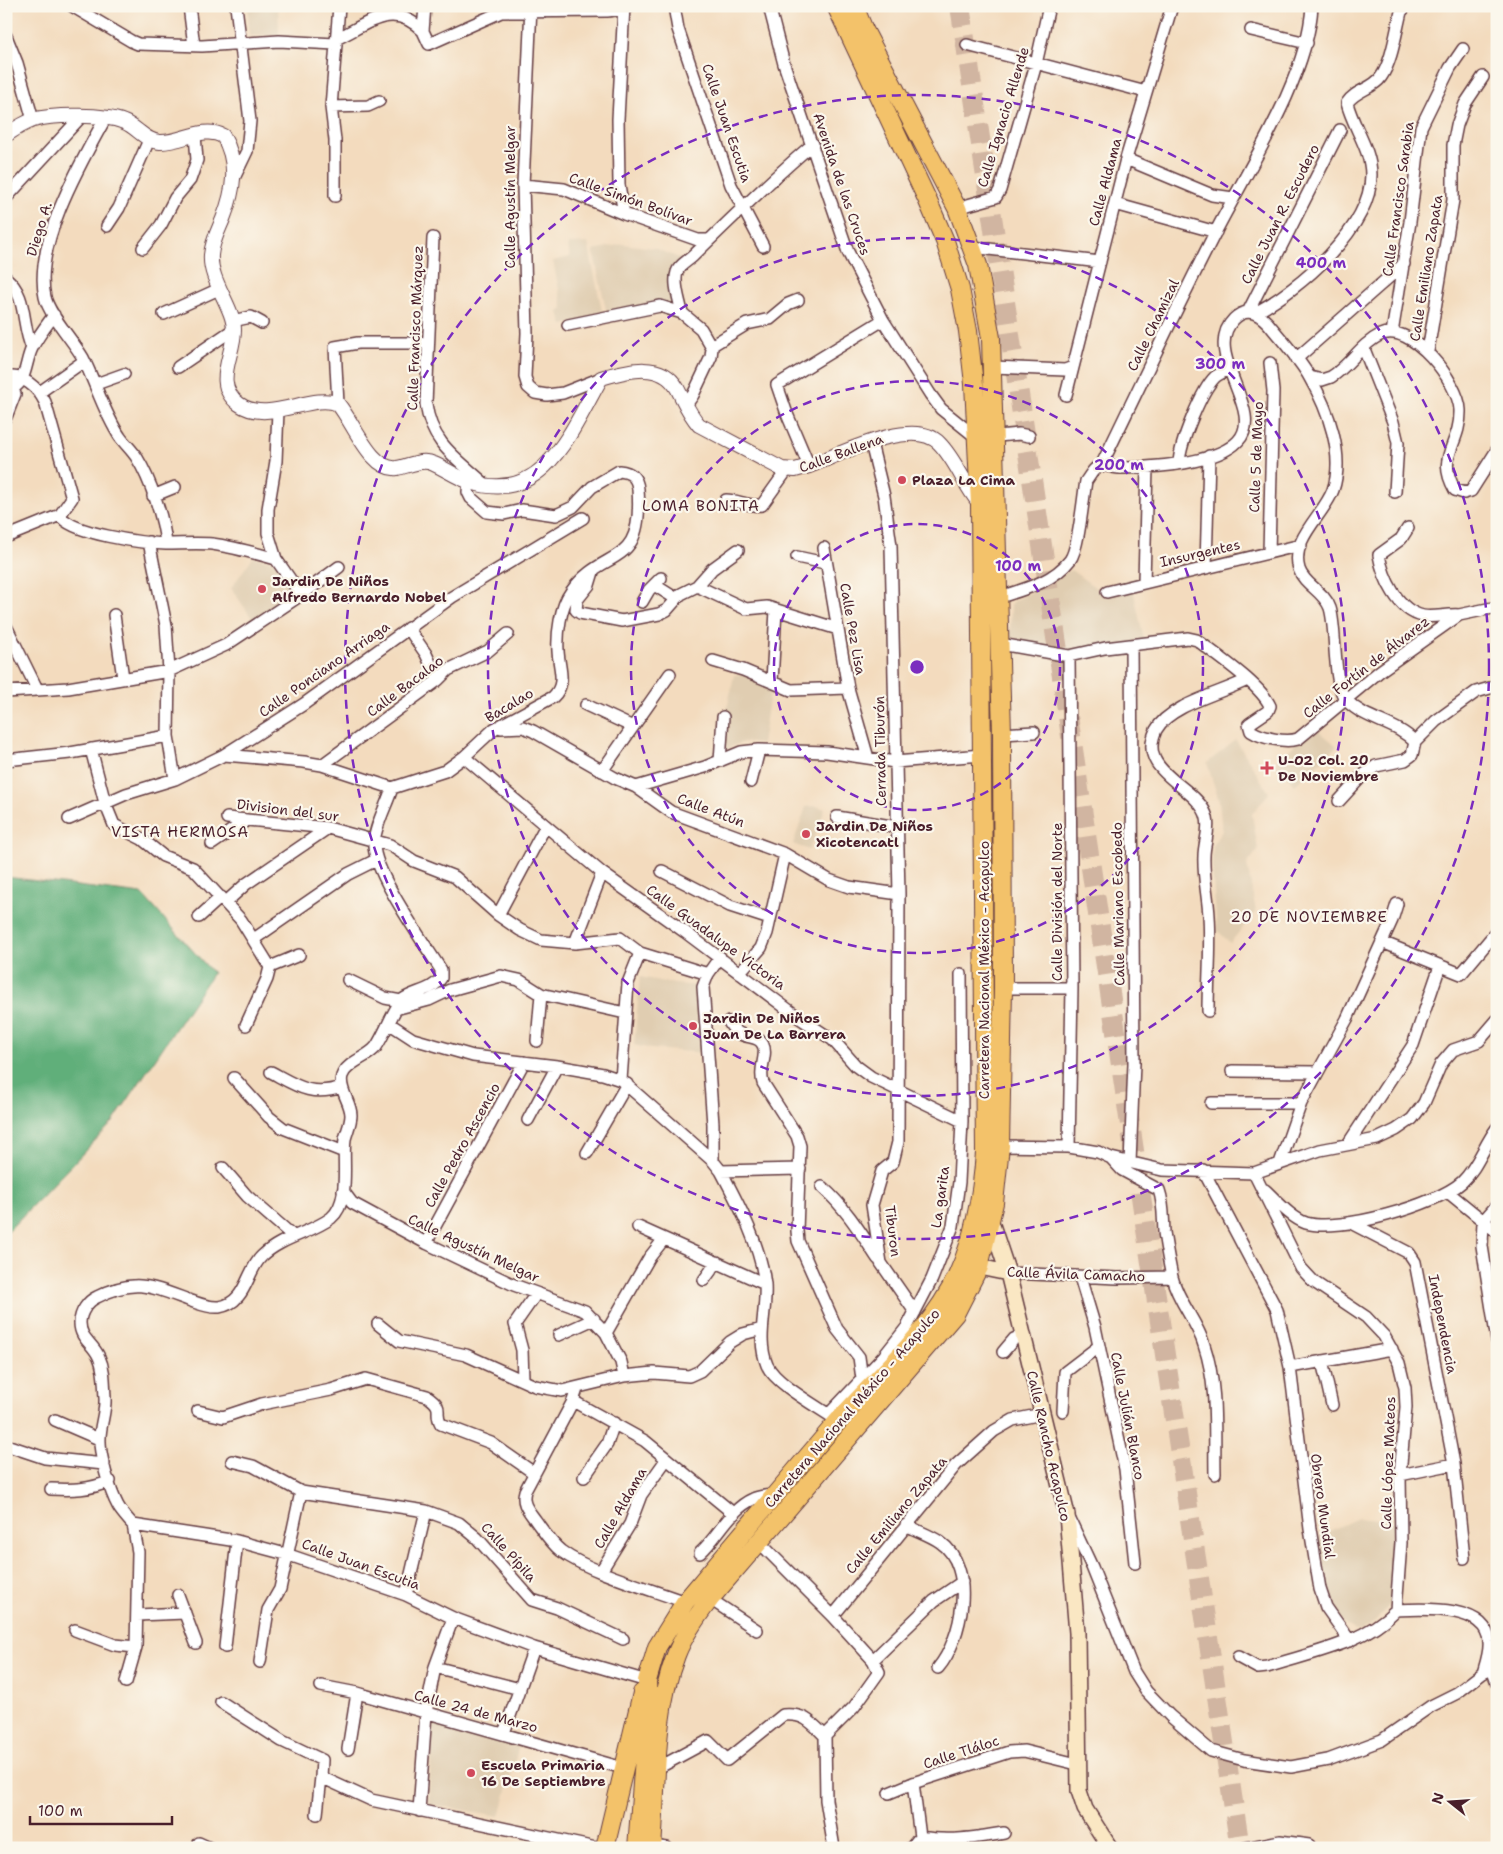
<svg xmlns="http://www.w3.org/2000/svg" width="1503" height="1854" font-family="'Shantell Sans',sans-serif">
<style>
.built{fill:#e0cdb1}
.forest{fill:#60af7a;stroke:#556752}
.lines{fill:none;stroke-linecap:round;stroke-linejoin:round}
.motorway-tunnel{stroke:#d1b5a1;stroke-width:20;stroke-dasharray:20 10;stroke-linecap:butt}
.minor-casing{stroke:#633b41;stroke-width:14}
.tertiary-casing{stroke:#633b41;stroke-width:16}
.secondary-casing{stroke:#633b41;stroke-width:18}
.primary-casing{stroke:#633b41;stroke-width:20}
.minor{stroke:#fff;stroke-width:11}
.tertiary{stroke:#fff;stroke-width:14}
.secondary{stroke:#fae7c3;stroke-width:15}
.primary{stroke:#f3c26a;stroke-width:18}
.ring{fill:none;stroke:#7b2cbf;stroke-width:2.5;stroke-dasharray:9 6}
.poi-dot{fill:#d1495b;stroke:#fbf7ec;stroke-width:2}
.labels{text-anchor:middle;stroke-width:4.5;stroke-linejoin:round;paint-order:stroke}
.street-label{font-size:14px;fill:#4a1f2b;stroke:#fbf7ec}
.poi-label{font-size:14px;font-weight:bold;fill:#4a1f2b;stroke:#fbf7ec;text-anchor:start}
.neighbourhood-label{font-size:15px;letter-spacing:1px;fill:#4a1f2b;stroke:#fbf7ec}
.centre{fill:#7b2cbf;stroke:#fbf7ec;stroke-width:2.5}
.ring-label{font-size:15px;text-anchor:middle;font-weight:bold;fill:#7b2cbf;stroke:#fbf7ec;stroke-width:4.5;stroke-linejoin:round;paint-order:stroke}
</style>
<rect width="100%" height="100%" fill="#fbf7ec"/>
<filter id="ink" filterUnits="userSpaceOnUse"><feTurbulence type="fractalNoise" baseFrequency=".02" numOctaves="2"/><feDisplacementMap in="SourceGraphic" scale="10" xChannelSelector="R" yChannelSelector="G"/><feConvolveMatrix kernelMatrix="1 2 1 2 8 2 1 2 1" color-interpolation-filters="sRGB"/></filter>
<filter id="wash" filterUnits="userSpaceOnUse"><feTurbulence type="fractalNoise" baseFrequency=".0096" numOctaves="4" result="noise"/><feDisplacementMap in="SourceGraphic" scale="20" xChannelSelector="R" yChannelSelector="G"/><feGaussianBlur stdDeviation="1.12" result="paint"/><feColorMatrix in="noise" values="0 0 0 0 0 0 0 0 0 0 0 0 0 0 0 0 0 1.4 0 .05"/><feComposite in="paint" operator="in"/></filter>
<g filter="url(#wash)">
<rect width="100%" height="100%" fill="#f3dbbe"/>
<!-- built -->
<path class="built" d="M248,6H278L279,35L250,36Z
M588,243L603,316L563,325L559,312L563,309L553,261L570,257L568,244Z
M623,244L654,248L679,258L680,309L607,314L593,250Z
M253,557L273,561L294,589L254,621L231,588Z
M1071,570L1106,595L1133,589L1144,640L1070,654L1010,641L1011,603Z
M748,674L771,688L762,744L743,742L722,751L724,724L734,675Z
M1313,726L1337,746L1295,785L1275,764Z
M1236,740L1269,793L1252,814L1258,850L1247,864L1256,912L1230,943L1217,930L1212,866L1213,844L1222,831L1219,801L1207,763Z
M816,806L825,809L809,850L793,844L806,807Z
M640,977L675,984L700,986L705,1053L652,1049L634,1045Z
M1358,1518L1397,1522L1391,1603L1376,1621L1362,1631H1355L1345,1625L1331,1603L1325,1588L1316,1537Z
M434,1720L520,1742L500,1816L428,1804Z"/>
<!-- forest -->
<path class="forest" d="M6,877L142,894L213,973L113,1122L6,1233Z"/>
</g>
<g filter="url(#ink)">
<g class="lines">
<!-- motorway-tunnel -->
<path class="motorway-tunnel" d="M960,6L1240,1848"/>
<!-- minor casing -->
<g class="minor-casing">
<path id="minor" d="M72,6L131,41L138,44L202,46L279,41L335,44
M189,6L194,46
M425,6L423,31L429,44L501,12L607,11L624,9L630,6
M531,6L523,185L527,333L525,377L528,387L535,393L547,395L563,393L601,378
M624,6L618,119L619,185L624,214
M674,6L678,29L731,185L763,246
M769,6L784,64L848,252L883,320L930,394L941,409L977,438L1019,434L1029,436
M1251,30L1307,43
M6,36L17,63L33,120
M336,39C368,24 393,0 423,31
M967,45L1146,92
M331,107L368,106L379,101
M106,117C81,162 33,245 45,297C49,315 73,340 83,358C96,384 104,413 120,437C125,444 132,450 137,458C150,479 164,519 166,544
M1126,159L1212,195L1233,198
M234,178L247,151L250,121L236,6
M523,185L564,189L624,214L698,240H707
M335,196V140L331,107L339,6
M6,198L81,117
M1115,204L1216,232
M957,208L996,197L1000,190L1036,64L1049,6
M107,226L119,208L149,140
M433,238L426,404C431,444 458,459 486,485
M972,247L1100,262
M143,248L161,225L175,198L190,180L197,160L195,135
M6,278C28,296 21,324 32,348
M1248,312L1340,130
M682,313C680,301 673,284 677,272C679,265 688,261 693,256C732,218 770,180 813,144
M682,313L701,329L712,348L711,357L693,395L686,405
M1255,313C1299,290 1371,228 1371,175C1371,149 1353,127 1347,103C1355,90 1373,89 1381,77C1392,62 1396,31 1401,12L1406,6
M164,314L219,289
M232,321L251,317L262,323
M568,325L660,306L682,313
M1392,333L1410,222L1421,127L1450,68L1463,49
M711,346L747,324L770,319L788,304L798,300
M1364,349L1393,422L1398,443L1395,492
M1428,351L1453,200V145L1457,125L1465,104L1483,77
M1296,359L1404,264
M178,367L234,329
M993,367L1065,370L1073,367
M1310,377L1322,380L1331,377C1349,366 1361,344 1380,335C1411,320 1459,383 1460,410C1461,446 1435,455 1455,490L1464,493L1471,491L1497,450
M6,378C22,373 38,388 45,402L72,498L60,515L6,537
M96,384L124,374
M40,392L84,361
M1066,395L1126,159L1172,6
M338,404L335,347L358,343H428
M6,417L15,394L12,389C27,381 25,362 32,348C38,336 46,326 54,315
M871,443L884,496L891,546L899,894L898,1142L893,1162L882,1171L872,1205L881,1263L915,1312
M1179,463C1180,443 1201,391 1215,377C1219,374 1224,372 1228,369
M809,466L787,414L777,385L883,320
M1101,466C1139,388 1176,309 1216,231C1249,167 1308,77 1312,6
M153,496L175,487
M726,500C739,500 748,507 762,505L787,470
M60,515C70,534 144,543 166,544C181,544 197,543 212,544C234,547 255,553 276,559L301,595
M1408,528L1401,539L1379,555C1383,578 1398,611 1423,616C1434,618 1447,614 1459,615
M149,542L166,625L169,671L168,736L175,779
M824,548L848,688L868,758
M1269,553L1273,391L1270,363
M797,557L825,563
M276,559L268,533V509L276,461L278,410
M1206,567L1209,456
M593,572L589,585L577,600L576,610L580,613L622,621L659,614L667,610L681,594L697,586L712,569L738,550
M1144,582L1147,467
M656,586L675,598
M697,586L746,609L767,607L838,629
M1107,592L1301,545
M1000,597C1025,589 1053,582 1070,560C1079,548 1083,498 1086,481C1090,476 1093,468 1100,466C1107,465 1118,469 1125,468C1156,467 1216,464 1238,441C1267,411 1200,353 1234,319C1248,305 1262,315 1272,328C1285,344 1300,360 1310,378C1328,409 1345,455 1333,490C1324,515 1290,539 1299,569C1304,585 1324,591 1330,608C1337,630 1332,686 1347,701C1367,721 1396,722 1415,742
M642,602L649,590L661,578
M114,615L123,678
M6,626L37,689
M408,628L426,654L438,680
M1000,644L1069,656L1105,648L1188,638L1197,640C1216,655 1261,685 1270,706L1268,711L1249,724L1251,731C1262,738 1286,743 1298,739L1380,671L1459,615L1497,607
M1069,656L1072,988L1069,1147
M713,661L743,670L791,690L848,688
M772,681L776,610
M6,692L68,688L169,671L226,645L301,595L339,567
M586,705L633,727
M501,728L523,727L533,731L615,778L636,787L671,812L785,854L829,880L849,887L899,894
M1002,734L1034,732
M91,749L105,803L114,825L142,839L163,856L193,868L241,920L270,967L267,979L246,1025
M224,755L304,762L322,765L392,788L445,771L464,757L494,729L553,697C567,684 559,669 558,651C557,634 560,607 571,592C604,545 644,572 638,489C637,477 631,472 619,471L592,487L573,507L556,515L522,510L504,514L487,512L471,498L468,492L469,481
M464,757L602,873L685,932L798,1017L833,1040L856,1066L871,1077L962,1121
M6,760L70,753L168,736
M720,761L723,717
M322,765L438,680L448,670L488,651L508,634
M602,771L670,674
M751,782L759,750
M636,787L705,767L741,752L759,750L827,752L895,762L982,755
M392,788C387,805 375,825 374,843C372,871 425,944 441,970V978C432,991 415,991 402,1000C395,1006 384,1036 376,1047C367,1058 347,1062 342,1076C338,1089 351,1102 351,1115C351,1123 347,1131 345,1139C342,1162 351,1201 331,1218C311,1233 282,1237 262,1256C246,1271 247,1303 219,1307C209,1308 200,1304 191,1301C153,1287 136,1277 97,1297C88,1301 80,1312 80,1323C80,1339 93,1343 99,1357C105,1370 104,1384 105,1398C106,1411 100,1425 100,1438C99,1455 110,1491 118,1506C122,1513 128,1519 133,1525L237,1541L289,1555L406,1595L453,1618L534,1648L647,1681
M1339,801L1362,776L1376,766L1405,760L1412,755L1415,742L1436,721L1476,692L1497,686
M837,817L897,827
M227,818L328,828L390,845L414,861L455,877L498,915L520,930L541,940L575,943L620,938L640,953L708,974
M69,819L126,794L175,779L224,755L304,704L452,597L583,518
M212,844L247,820
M662,871L730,906L770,919
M226,902L246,884L328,828
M498,915L545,827
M199,917L221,897
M254,939L348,874L376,860
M1382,942L1461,974L1497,931
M575,943L602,873
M270,967L299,955
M740,972L761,948L767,933L785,854
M348,980L385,998L401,1001
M1003,988H1072
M399,1008L429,1000L450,990L501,976L519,980L541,994L625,1013
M1208,1011C1208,979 1211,947 1209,916C1208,896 1203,876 1204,856C1204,843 1210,832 1207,818C1200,786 1135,774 1156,730C1169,705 1222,693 1247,680
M729,1022C740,1043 757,1032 763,1045C768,1055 758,1069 763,1083L797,1136L800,1146L797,1231L798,1241L837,1329L859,1357L862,1379
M390,1024L413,1039L473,1056L557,1066L603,1074L621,1080L713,1161L721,1171C739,1205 761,1246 765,1285C767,1311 756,1339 767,1365C775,1384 820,1408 838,1421
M537,1041L541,994
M1232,1071L1316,1072
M271,1072C297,1086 311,1097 342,1087
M234,1078L269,1117L283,1128L344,1152
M621,1080L628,983L640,953
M1211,1103H1301
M528,1120L557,1066
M1348,1144L1413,1045L1440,966
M1000,1146L1069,1147L1098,1152L1111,1158L1162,1170L1254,1173L1320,1150L1377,1139L1396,1130L1412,1119L1424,1103L1441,1064L1453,1050L1479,1041L1497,1020
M587,1153L627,1084
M1111,1158L1122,1170L1159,1190C1164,1204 1163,1218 1164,1232C1166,1247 1169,1262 1172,1277C1178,1302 1197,1321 1204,1345C1218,1386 1214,1431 1215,1474
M713,1161V1124L703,987L708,974L720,957
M1130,1163L1134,1063L1131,645
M1280,1163L1301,1103L1347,1019L1392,920L1397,904
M223,1168L247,1196L293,1236
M1203,1170L1277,1310L1290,1367L1310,1529L1320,1589L1326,1607L1350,1641
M721,1171L800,1169
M1254,1173L1301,1268L1314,1282L1366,1317L1384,1336L1399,1363L1405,1388L1406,1407L1400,1475L1401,1543L1396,1610
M822,1187C846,1208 861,1233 878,1259
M1265,1190C1277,1201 1291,1218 1306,1223C1339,1233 1437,1205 1462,1182C1478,1167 1484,1145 1497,1128
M343,1191L352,1203L426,1243L514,1285L585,1311L606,1333L621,1362L624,1376
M1449,1193L1497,1232
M1497,1205L1483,1221L1482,1246L1497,1341
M1353,1224L1409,1253L1415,1262L1454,1464L1464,1558
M638,1227L765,1284
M426,1243L524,1062
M1008,1273L1117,1278L1172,1277
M1080,1277L1095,1327L1125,1469L1135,1563
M704,1280L717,1262
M378,1324L399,1341L466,1355L535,1386L562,1391L624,1376L654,1373L689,1376L700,1371L730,1342L743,1334L762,1329
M606,1333L649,1258L664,1239
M559,1335L594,1319
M1003,1352L1014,1339L1023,1335
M1322,1361L1332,1405
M1290,1367L1392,1349
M523,1379L522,1350L515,1324L536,1294
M577,1389L573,1401L525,1491C521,1504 529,1511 536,1521C544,1532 551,1543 561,1551C589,1572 650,1589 685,1602
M573,1401L645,1441L734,1514
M198,1411L223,1417L262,1404L331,1390L366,1379L427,1396C446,1409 433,1411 441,1424L491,1443L534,1473
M1063,1411L1065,1372L1099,1346
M829,1414L884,1356L907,1327L932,1279L953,1226L959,1182L962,1121L961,974
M55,1420L99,1439
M6,1445L45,1458L104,1464
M232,1461L253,1466L301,1492L426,1511L459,1523L477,1538L532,1600L557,1608L623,1639
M1400,1475L1454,1464
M584,1477L607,1444L614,1423
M51,1489C73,1490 89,1490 110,1481
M1070,1520L1092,1567L1134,1672L1146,1691L1170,1716L1211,1751L1244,1760L1291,1767L1328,1760L1382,1740L1431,1706L1457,1693L1483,1673L1497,1666
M906,1525C917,1531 930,1535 940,1542C977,1567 962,1640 938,1668
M760,1543L833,1616L873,1660L879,1672L854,1707L825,1736L826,1800L834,1848
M700,1553C718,1537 730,1509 753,1499C759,1496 769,1496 776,1494
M601,1571L630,1524L641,1495L666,1460
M178,1595L196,1643
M406,1595L426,1511
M710,1599L757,1630
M1396,1610C1421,1609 1487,1604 1489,1642C1490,1652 1486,1663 1483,1673
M137,1615L185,1613
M833,1616L956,1465L994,1431L1013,1420L1042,1414
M75,1630L115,1645L136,1647
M225,1647L237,1541
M1238,1657L1258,1668L1267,1667C1313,1652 1361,1645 1396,1610
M873,1660L934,1601L962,1582
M260,1662L268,1610L280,1589L301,1492
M435,1667L520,1689
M1492,1669L1497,1683
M126,1682L136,1647L138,1552L133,1525
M321,1686L357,1693L623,1768
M221,1702L282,1741L322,1760L321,1777L371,1800L596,1848
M504,1733L534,1648
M348,1749L357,1693
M658,1768L708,1741L727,1760L783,1715C804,1713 811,1722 825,1736
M889,1793L913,1783L1009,1752L1024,1751L1077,1764
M419,1811L426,1713L435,1667L453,1618
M317,1814L321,1777
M920,1837C949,1842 974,1838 1004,1833
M199,1843L210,1848
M652,1846L667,1848
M911,1848L920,1837L913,1783
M1245,1848L1280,1841L1309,1845"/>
</g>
<!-- tertiary casing -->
<g class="tertiary-casing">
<path id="tertiary" d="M6,135C15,129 24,123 33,120C53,114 105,114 124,122C137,127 145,141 160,142C181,143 203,125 223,136C239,163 234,191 223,219C218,231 212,242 211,255C209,281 234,307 234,330C234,356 212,384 239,404C268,425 313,392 338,404C354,423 371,471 397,468C409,466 422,458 434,464C446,469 457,478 471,482C544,506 572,429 601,378C626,371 661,360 677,388C684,401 689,414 699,425L782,469L795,470L809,466C839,455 913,416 939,443C956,460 964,485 980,504H983"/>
</g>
<!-- secondary casing -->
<g class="secondary-casing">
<path id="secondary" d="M991,1222L1008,1273L1067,1515L1077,1633L1079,1791L1085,1809L1110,1848
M979,1267L1008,1273"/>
</g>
<!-- primary casing -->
<g class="primary-casing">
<path id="primary" d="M605,1848L642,1693
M637,1848L648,1706L647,1681L657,1647L685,1602C736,1541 787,1480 839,1420C880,1374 932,1331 958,1274C975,1236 982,1195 985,1153L980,504L974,384L968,331L960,289L945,241L927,199L836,6
M652,1848C657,1785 653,1714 676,1655C684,1634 697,1616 710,1599L955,1314L979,1267L994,1203L1000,1146L1003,988L1002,734L991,338L978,265L957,208L864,30L854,6"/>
</g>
<!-- minor -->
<use href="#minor" class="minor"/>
<!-- tertiary -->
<use href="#tertiary" class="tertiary"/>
<!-- secondary -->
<use href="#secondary" class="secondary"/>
<!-- primary -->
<use href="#primary" class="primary"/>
</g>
</g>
<!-- distance rings -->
<g class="ring">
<circle cx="917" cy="667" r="143"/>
<circle cx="917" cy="667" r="286"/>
<circle cx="917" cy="667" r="429"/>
<circle cx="917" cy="667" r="572"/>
</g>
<!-- markers -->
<g class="poi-dot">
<circle cx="902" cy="480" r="5"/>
<circle cx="262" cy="589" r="5"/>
<path d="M1264.5 760.5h5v5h5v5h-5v5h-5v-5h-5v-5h5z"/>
<circle cx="806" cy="834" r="5"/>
<circle cx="693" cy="1026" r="5"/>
<circle cx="471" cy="1773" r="5"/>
</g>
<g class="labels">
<!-- street labels -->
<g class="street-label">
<text transform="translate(1003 117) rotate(-73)" y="5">Calle Ignacio Allende</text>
<text transform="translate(727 123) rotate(71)" y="5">Calle Juan Escutia</text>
<text transform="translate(1105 182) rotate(-75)" y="5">Calle Aldama</text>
<text transform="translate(842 184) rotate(71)" y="5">Avenida de las Cruces</text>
<text transform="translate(510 197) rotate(-90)" y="5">Calle Agustín Melgar</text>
<text transform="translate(631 199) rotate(20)" y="5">Calle Simón Bolívar</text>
<text transform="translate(1398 199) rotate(-82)" y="5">Calle Francisco Sarabia</text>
<text transform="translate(1280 214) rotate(-63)" y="5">Calle Juan R. Escudero</text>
<text transform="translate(39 229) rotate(-73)" y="5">Diego A.</text>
<text transform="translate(1426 268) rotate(-81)" y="5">Calle Emiliano Zapata</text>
<text transform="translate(1153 325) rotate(-64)" y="5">Calle Chamizal</text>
<text transform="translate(415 328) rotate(-88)" y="5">Calle Francisco Márquez</text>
<text transform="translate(841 453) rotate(-20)" y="5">Calle Ballena</text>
<text transform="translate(1256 457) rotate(-88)" y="5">Calle 5 de Mayo</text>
<text transform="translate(1200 553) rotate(-13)" y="5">Insurgentes</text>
<text transform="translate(853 629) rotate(80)" y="5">Calle Pez Lisa</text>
<text transform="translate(1366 667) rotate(-38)" y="5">Calle Fortín de Álvarez</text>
<text transform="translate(324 669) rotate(-35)" y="5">Calle Ponciano Arriaga</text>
<text transform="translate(405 686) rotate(-37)" y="5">Calle Bacalao</text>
<text transform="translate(509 705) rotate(-31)" y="5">Bacalao</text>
<text transform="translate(880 751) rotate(-91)" y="5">Cerrada Tiburón</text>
<text transform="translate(288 810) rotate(7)" y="5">Division del sur</text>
<text transform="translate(711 810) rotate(21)" y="5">Calle Atún</text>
<text transform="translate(1057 902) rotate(-90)" y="5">Calle División del Norte</text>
<text transform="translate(1118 904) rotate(-91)" y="5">Calle Mariano Escobedo</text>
<text transform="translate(716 937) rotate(36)" y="5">Calle Guadalupe Victoria</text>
<text transform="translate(984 970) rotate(-90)" y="5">Carretera Nacional México - Acapulco</text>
<text transform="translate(462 1145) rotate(-61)" y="5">Calle Pedro Ascencio</text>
<text transform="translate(940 1197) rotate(-82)" y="5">La garita</text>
<text transform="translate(893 1231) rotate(83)" y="5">Tiburon</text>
<text transform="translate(474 1248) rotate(25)" y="5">Calle Agustín Melgar</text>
<text transform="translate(1076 1274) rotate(2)" y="5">Calle Ávila Camacho</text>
<text transform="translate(1443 1324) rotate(79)" y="5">Independencia</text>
<text transform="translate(852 1408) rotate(-49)" y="5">Carretera Nacional México - Acapulco</text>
<text transform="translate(1128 1416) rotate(79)" y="5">Calle Julián Blanco</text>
<text transform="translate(1049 1446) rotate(77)" y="5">Calle Rancho Acapulco</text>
<text transform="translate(1388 1463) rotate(-88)" y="5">Calle López Mateos</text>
<text transform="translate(1323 1506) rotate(82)" y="5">Obrero Mundial</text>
<text transform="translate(620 1508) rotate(-60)" y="5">Calle Aldama</text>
<text transform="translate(896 1515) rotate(-50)" y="5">Calle Emiliano Zapata</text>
<text transform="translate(509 1552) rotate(48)" y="5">Calle Pípila</text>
<text transform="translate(361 1564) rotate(20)" y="5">Calle Juan Escutia</text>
<text transform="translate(476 1711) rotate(15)" y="5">Calle 24 de Marzo</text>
<text transform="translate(961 1752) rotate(-18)" y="5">Calle Tláloc</text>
</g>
<!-- poi labels -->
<g class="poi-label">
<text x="912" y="485">Plaza La Cima</text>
<text x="272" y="586">Jardin De Niños<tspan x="272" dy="16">Alfredo Bernardo Nobel</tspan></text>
<text x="1278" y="765">U-02 Col. 20<tspan x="1278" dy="16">De Noviembre</tspan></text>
<text x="816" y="831">Jardin De Niños<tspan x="816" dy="16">Xicotencatl</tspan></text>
<text x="703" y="1023">Jardin De Niños<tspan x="703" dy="16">Juan De La Barrera</tspan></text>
<text x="481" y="1770">Escuela Primaria<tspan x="481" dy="16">16 De Septiembre</tspan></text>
</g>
<!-- neighbourhood labels -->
<g class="neighbourhood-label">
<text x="701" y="511">LOMA BONITA</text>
<text x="180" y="837">VISTA HERMOSA</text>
<text x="1309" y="922">20 DE NOVIEMBRE</text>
</g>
</g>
<circle cx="917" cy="667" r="8" class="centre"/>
<g class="ring-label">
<text x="1321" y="268">400 m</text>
<text x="1220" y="369">300 m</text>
<text x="1119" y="470">200 m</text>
<text x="1018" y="571">100 m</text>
</g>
<!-- margin -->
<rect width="1503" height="1854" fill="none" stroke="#fbf7ec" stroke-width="25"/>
<!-- north arrow -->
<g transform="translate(1450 1802) rotate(287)" stroke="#fbf7ec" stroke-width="4" paint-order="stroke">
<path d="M0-4L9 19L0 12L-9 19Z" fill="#4a1f2b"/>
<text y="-8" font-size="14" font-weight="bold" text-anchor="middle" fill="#4a1f2b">N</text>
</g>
<!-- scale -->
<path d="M30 1816v8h142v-8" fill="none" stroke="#4a1f2b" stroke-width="2.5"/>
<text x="38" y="1816" font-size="15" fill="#4a1f2b" stroke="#fbf7ec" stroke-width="4" paint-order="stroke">100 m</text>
</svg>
